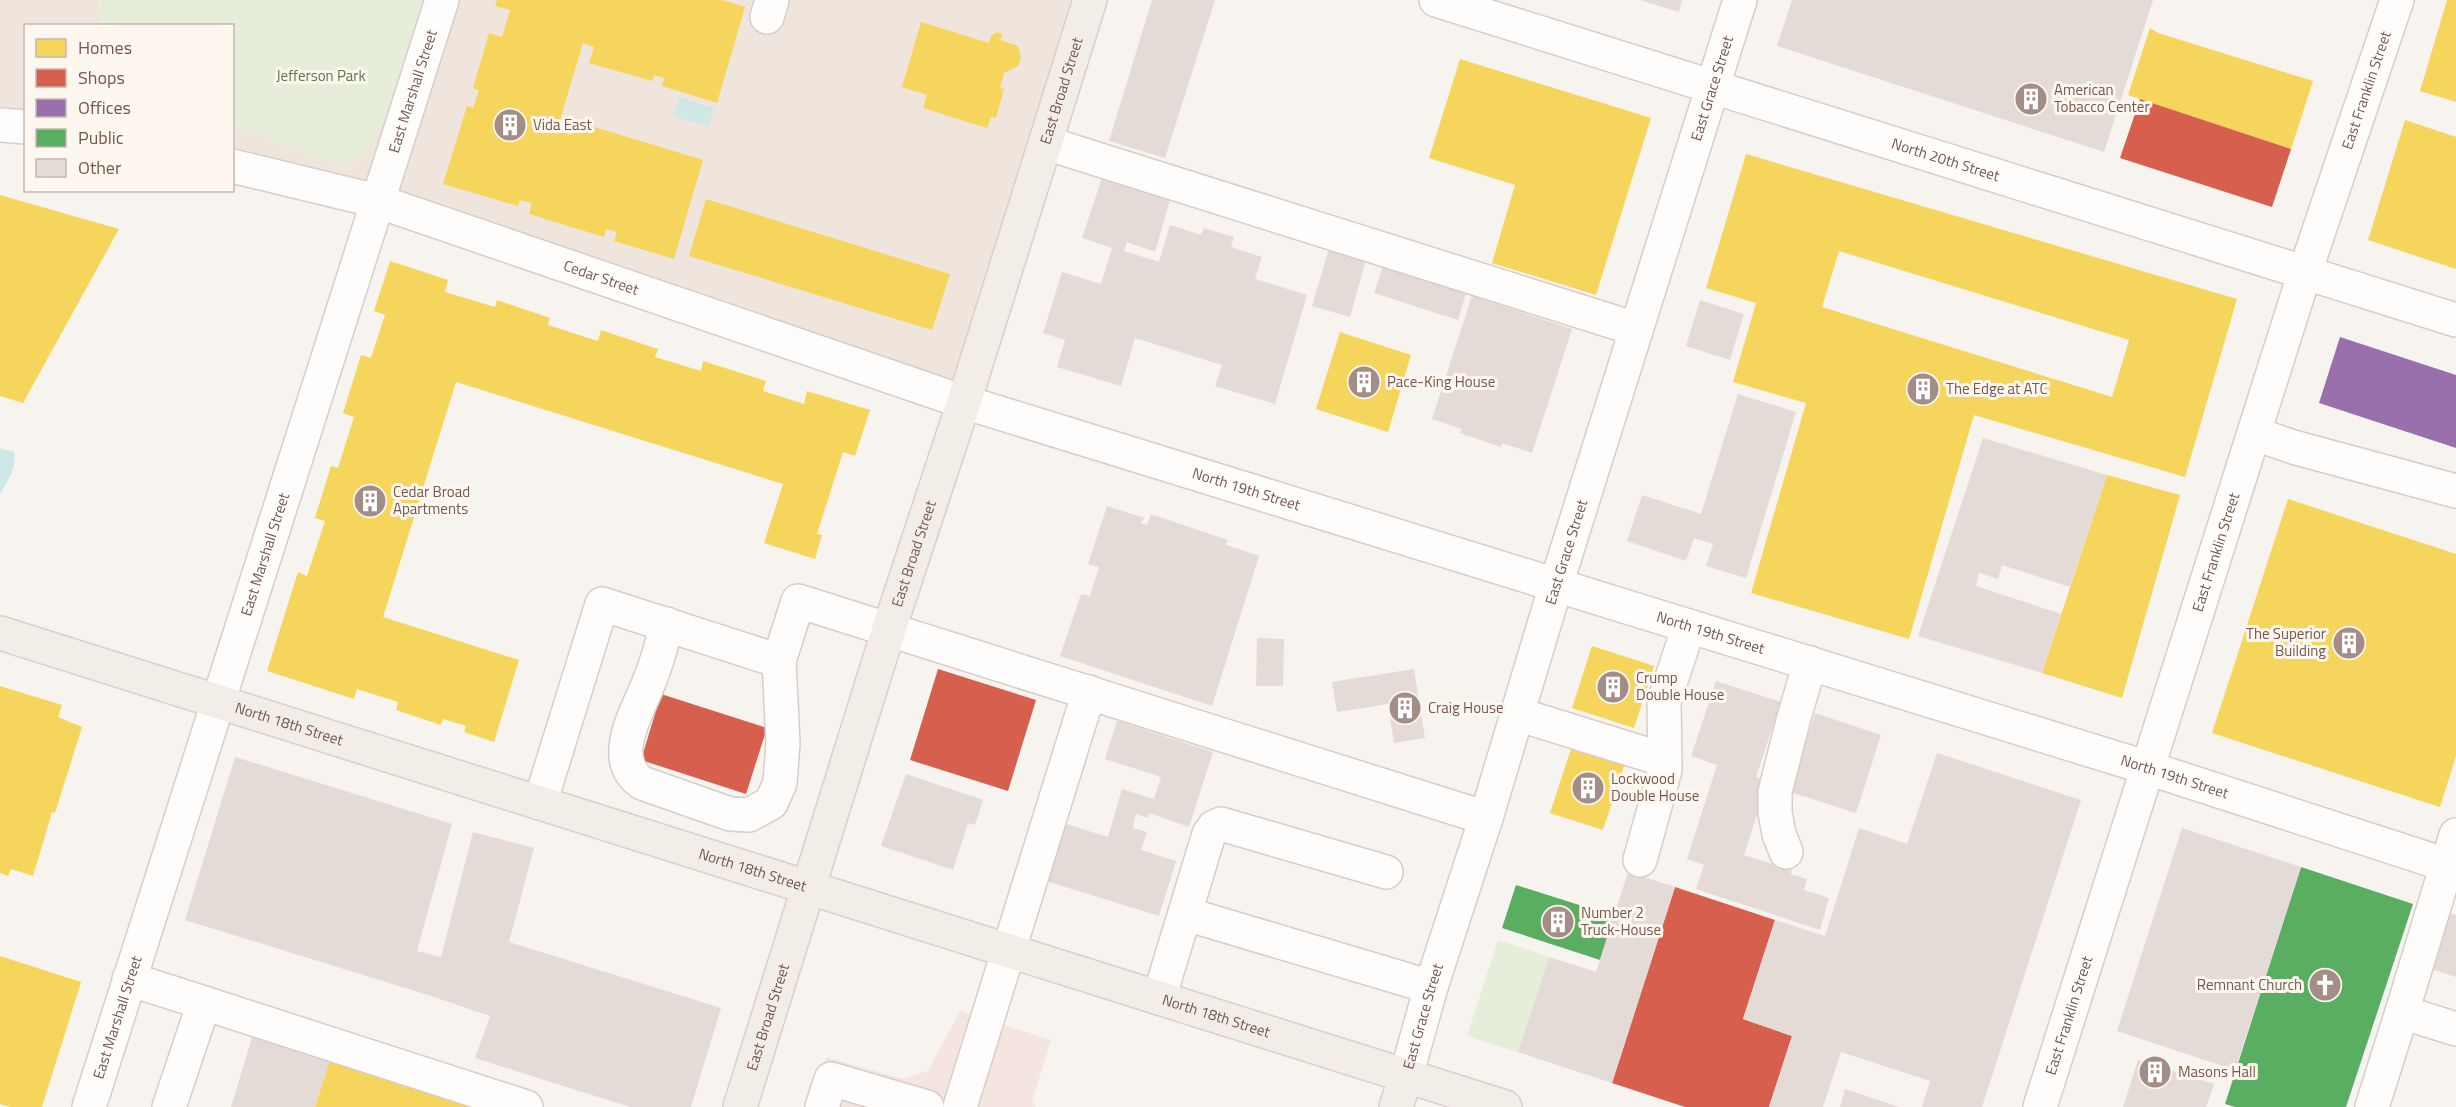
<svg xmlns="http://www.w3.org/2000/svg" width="2456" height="1107" font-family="'Titillium Web',sans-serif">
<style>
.residential{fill:#efe5dc}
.commercial{fill:#f4e5e0}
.green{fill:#e6edda}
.water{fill:#d0e7e7}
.homes{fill:#f6d55c;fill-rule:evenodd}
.shops{fill:#d6604d}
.offices{fill:#9970ab}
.public{fill:#5aae61}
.building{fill:#e4dbd6}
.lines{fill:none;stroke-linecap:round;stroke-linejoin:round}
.minor-casing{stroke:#d6ceca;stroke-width:36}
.major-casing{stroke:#d8d0cb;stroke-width:36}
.minor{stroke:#fefdfc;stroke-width:33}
.major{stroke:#f2ede7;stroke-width:33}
.labels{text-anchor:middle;stroke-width:6;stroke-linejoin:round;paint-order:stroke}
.park-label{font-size:15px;fill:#5b7948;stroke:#fef7f0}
.street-label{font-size:15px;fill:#74584f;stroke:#fef7f0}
.poi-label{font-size:15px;fill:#74584f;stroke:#fef7f0;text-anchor:start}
</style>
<rect width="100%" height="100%" fill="#f7f3ee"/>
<!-- residential -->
<path class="residential" d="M0,0H1090L964,402L233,165L232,26H26L25,127L0,125Z"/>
<!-- commercial -->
<path class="commercial" d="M960,1011L1051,1040L1032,1101L1036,1107H810L826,1057L903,1079L928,1071Z"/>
<!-- green -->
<path class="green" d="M96,0H442L417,76L362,154L348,166C308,159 272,136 233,127L232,26L101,25Z
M1498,940L1549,957L1518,1052L1467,1036Z"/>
<!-- water -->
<path class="water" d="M679,97L714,108L708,127L673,116Z
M0,448L14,452C17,469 8,480 0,494Z"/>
<!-- homes -->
<path class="homes" d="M497,0H722L745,7L717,103L662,86L664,78L654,75L652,81L589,63L594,47L583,43L557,130L571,135L575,121L703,160L674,259L614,241L617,232L606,229L604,237L529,214L532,203L520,200L518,206L443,184L467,106L473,108L479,90L473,88L489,33L502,37L510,10L495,6Z
M2447,0H2456V102L2420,91Z
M921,22L989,43L991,36L997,32L1003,34L1000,40L1018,46L1021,58L1018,66L1004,73L1000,88L1004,89L996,118L991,117L987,128L923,108L927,95L902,87Z
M2150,28L2158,33L2313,81L2291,149L2128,95Z
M1460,59L1651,118L1596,295L1492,263L1515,185L1429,158Z
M2405,120L2456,137V269L2368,240Z
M1746,154L2237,299L2185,477L1974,415L1909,639L1751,593L1806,403L1733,382L1756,303L1706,288ZM1839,251L2129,340L2112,397L1822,307Z
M0,195L119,229L23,403L0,396Z
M706,199L950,274L932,330L689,256Z
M390,261L448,280L445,292L495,307L497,300L550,318L548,325L598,341L601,330L658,349L655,357L701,371L703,361L766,381L763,391L804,404L807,391L870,410L855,456L843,452L817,534L822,535L815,559L764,543L783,484L456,382L383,617L519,660L494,742L464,732L466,726L443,719L441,725L396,710L398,702L357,689L354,699L267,671L298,572L307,576L325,521L315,518L331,466L338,468L354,417L343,413L361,355L371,358L385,315L374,311Z
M1340,332L1411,355L1388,432L1316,409Z
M2107,475L2180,495L2122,698L2042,673Z
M2288,499L2456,554V756L2440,807L2212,733Z
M1592,646L1654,666L1634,728L1572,708Z
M0,686L62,705L58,717L82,727L55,813L52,812L33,876L11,869L8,876L0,873Z
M1572,746L1625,763L1603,830L1550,813Z
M0,956L81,982L42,1107H10L0,1104Z
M330,1059L482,1107H315Z"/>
<!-- shops -->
<path class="shops" d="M2140,99L2291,149L2272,207L2120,158Z
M938,669L1036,700L1008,791L910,760Z
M661,694L767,728L746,794L641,760Z
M1675,887L1775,920L1743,1019L1792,1036L1769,1107H1685L1612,1083Z"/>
<!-- offices -->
<path class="offices" d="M2340,337L2456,375V448L2319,403Z"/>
<!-- public -->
<path class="public" d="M2301,867L2413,904L2346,1107H2235L2225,1104Z
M1516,885L1614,916L1600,960L1502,928Z"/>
<!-- building -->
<path class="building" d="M1152,0H1215L1165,158L1109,141Z
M1640,0H1682L1679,12Z
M1792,0H2153L2104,152L1777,46Z
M1102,178L1170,200L1155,252L1127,242L1124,251L1159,262L1170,225L1201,235L1204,228L1234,237L1231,247L1262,257L1255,279L1307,295L1275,404L1215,386L1222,365L1135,338L1121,386L1057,367L1065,340L1043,333L1062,272L1101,284L1112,248L1082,238Z
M1330,245L1367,256L1350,317L1312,306Z
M1385,260L1468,287L1458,320L1374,293Z
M1472,296L1572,329L1532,453L1502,443L1501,447L1460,433L1462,429L1432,419Z
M1700,300L1744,314L1730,360L1686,346Z
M1738,394L1796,412L1746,578L1706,566L1713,544L1694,538L1686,561L1627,541L1642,495L1701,514Z
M1983,438L2107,475L2070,587L2002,565L1998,579L1979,573L1976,586L2061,614L2042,673L1918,636Z
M1107,506L1144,518L1141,523L1147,525L1151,514L1228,540L1226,545L1259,556L1212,706L1060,656L1081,594L1090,596L1099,567L1088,564Z
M1257,638L1284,639L1283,686H1256Z
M1414,669L1425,738L1394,743L1388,704L1337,712L1332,682Z
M1716,681L1781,702L1756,777L1768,781L1744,855L1792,870L1791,874L1807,879L1804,890L1829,898L1820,930L1696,889L1704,865L1687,859L1717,765L1691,756Z
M1815,713L1881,735L1856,813L1790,792Z
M1117,721L1213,752L1189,827L1149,813L1148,818L1136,814L1133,828L1147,832L1141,850L1176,861L1159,916L1046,881L1066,824L1108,837L1122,789L1154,799L1161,777L1105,759Z
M1937,753L2081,800L1982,1107H1922L1930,1081L1841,1052L1823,1107H1769L1792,1036L1743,1019L1775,920L1825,936L1859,828L1907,844Z
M235,757L452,824L417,951L441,957L473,832L534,848L509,942L721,1008L691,1107H630L475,1058L490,1016L431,996L185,920Z
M906,774L983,800L975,825L968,823L953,870L881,846Z
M2182,828L2301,867L2235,1070L2117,1031Z
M1628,872L1675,887L1612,1083L1518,1052L1549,957L1596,972Z
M2446,912L2456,915V977L2428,968Z
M253,1034L330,1059L315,1107H231Z
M2138,1060L2214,1084L2206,1107H2123Z
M1845,1089L1899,1107H1840Z"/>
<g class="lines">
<!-- minor casing -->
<g class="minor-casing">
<g id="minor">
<path id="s1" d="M1436,0L2456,320"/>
<path d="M767,17L772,0"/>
<path d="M0,125L26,127"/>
<path d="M1046,143L1636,329"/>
<path id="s2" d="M232,166L377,201L964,402L2148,768L2456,868"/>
<path d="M2255,434L2293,447L2456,491"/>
<path d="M667,624C662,644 657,663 649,682C638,711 607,759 642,783L730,814L749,815L771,803L780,783L783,743L779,661L798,601L1486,818"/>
<path d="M1517,714L1665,760"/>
<path d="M540,803L602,604L779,661"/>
<path d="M2456,835L2402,1012L2456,1029"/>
<path d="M1786,852L1779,834L1775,812V792L1793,721L1810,663"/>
<path d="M1640,860L1665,770L1664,702L1689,626"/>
<path d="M1186,914L1431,987"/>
<path d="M129,979L204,1003L169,1107"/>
<path d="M1159,998L1209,834L1214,827L1221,824L1386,872"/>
<path d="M204,1003L526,1107"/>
<path id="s3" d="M1406,1076L1431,987L1486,818L1556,585L1740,0"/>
<path id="s4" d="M89,1107L442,0"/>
<path d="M822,1107L831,1079L927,1107"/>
<path d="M960,1107L1089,692"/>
<path id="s5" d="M2040,1107L2305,272L2397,0"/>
<path d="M2372,1107L2402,1012"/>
</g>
</g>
<!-- major casing -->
<g class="major-casing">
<g id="major">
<path id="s6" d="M0,633L1505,1107"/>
<path id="s7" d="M740,1107L889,629L964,402L1090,0"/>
<path d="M1396,1107L1406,1076"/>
</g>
</g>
<!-- minor -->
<use href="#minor" class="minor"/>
<!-- major -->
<use href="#major" class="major"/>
</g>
<!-- icons -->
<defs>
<g id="building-disc" transform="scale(1.725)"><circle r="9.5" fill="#a28e87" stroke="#fef7f0"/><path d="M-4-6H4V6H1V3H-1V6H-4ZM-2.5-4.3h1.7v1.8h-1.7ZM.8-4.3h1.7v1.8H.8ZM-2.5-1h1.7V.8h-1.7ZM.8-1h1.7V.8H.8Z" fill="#fff"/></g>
<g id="church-disc" transform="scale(1.725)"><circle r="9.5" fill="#a28e87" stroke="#fef7f0"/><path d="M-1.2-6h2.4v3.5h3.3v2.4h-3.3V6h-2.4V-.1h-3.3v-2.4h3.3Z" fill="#fff"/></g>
</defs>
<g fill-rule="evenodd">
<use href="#building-disc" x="2031" y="99"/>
<use href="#building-disc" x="510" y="125"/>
<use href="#building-disc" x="1364" y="382"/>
<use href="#building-disc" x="1923" y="389"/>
<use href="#building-disc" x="370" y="501"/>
<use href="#building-disc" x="2349" y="643"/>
<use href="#building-disc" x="1613" y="687"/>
<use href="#building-disc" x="1405" y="708"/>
<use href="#building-disc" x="1588" y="788"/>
<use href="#building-disc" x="1558" y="922"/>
<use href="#church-disc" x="2325" y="985"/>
<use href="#building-disc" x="2155" y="1072"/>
</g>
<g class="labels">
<!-- park labels -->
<g class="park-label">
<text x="321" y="81">Jefferson Park</text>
</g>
<!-- street labels -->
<g class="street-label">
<text dy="5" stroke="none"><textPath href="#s3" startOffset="1034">East Grace Street</textPath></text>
<text dy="5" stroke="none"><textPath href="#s4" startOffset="1066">East Marshall Street</textPath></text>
<text dy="5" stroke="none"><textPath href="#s7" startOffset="1066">East Broad Street</textPath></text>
<text dy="5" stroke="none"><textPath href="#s5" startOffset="1068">East Franklin Street</textPath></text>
<text dy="5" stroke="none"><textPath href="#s1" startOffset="534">North 20th Street</textPath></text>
<text dy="5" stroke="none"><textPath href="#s2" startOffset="386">Cedar Street</textPath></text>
<text dy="5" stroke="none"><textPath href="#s2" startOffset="1065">North 19th Street</textPath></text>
<text dy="5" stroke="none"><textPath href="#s7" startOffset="580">East Broad Street</textPath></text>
<text dy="5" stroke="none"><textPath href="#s3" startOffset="548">East Grace Street</textPath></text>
<text dy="5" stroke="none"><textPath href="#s5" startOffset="582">East Franklin Street</textPath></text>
<text dy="5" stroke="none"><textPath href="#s4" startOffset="580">East Marshall Street</textPath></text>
<text dy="5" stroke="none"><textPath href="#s2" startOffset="1551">North 19th Street</textPath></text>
<text dy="5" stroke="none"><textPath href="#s6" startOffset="303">North 18th Street</textPath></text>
<text dy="5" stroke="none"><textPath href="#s2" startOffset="2037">North 19th Street</textPath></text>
<text dy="5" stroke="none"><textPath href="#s6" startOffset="789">North 18th Street</textPath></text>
<text dy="5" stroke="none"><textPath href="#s6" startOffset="1275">North 18th Street</textPath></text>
<text dy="5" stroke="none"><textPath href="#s5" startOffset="96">East Franklin Street</textPath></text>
<text dy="5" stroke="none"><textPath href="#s4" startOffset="94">East Marshall Street</textPath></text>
<text dy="5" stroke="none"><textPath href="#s7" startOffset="94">East Broad Street</textPath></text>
<text dy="5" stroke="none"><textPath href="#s3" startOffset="62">East Grace Street</textPath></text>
</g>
<!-- poi labels -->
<g class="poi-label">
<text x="2054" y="95">American<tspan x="2054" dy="17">Tobacco Center</tspan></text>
<text x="533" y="130">Vida East</text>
<text x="1387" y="387">Pace-King House</text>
<text x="1946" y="394">The Edge at ATC</text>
<text x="393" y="497">Cedar Broad<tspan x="393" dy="17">Apartments</tspan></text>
<text x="2326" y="639" text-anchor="end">The Superior<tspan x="2326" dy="17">Building</tspan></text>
<text x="1636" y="683">Crump<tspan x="1636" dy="17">Double House</tspan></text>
<text x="1428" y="713">Craig House</text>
<text x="1611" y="784">Lockwood<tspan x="1611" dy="17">Double House</tspan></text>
<text x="1581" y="918">Number 2<tspan x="1581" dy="17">Truck-House</tspan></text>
<text x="2302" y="990" text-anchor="end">Remnant Church</text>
<text x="2178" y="1077">Masons Hall</text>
</g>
</g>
<!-- legend -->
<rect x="24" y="24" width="210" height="168" fill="#fef7f0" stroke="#c7b7b0" stroke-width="1.5"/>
<rect x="36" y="39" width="30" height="18" fill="#f6d55c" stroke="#c7b7b0" stroke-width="1.5"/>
<text x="78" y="54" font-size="18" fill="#74584f">Homes</text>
<rect x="36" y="69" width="30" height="18" fill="#d6604d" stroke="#c7b7b0" stroke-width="1.5"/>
<text x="78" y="84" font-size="18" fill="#74584f">Shops</text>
<rect x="36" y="99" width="30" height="18" fill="#9970ab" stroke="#c7b7b0" stroke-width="1.5"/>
<text x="78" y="114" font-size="18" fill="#74584f">Offices</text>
<rect x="36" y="129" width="30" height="18" fill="#5aae61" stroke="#c7b7b0" stroke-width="1.5"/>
<text x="78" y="144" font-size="18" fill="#74584f">Public</text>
<rect x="36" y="159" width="30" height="18" fill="#e4dbd6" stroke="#c7b7b0" stroke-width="1.5"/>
<text x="78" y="174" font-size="18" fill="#74584f">Other</text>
</svg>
